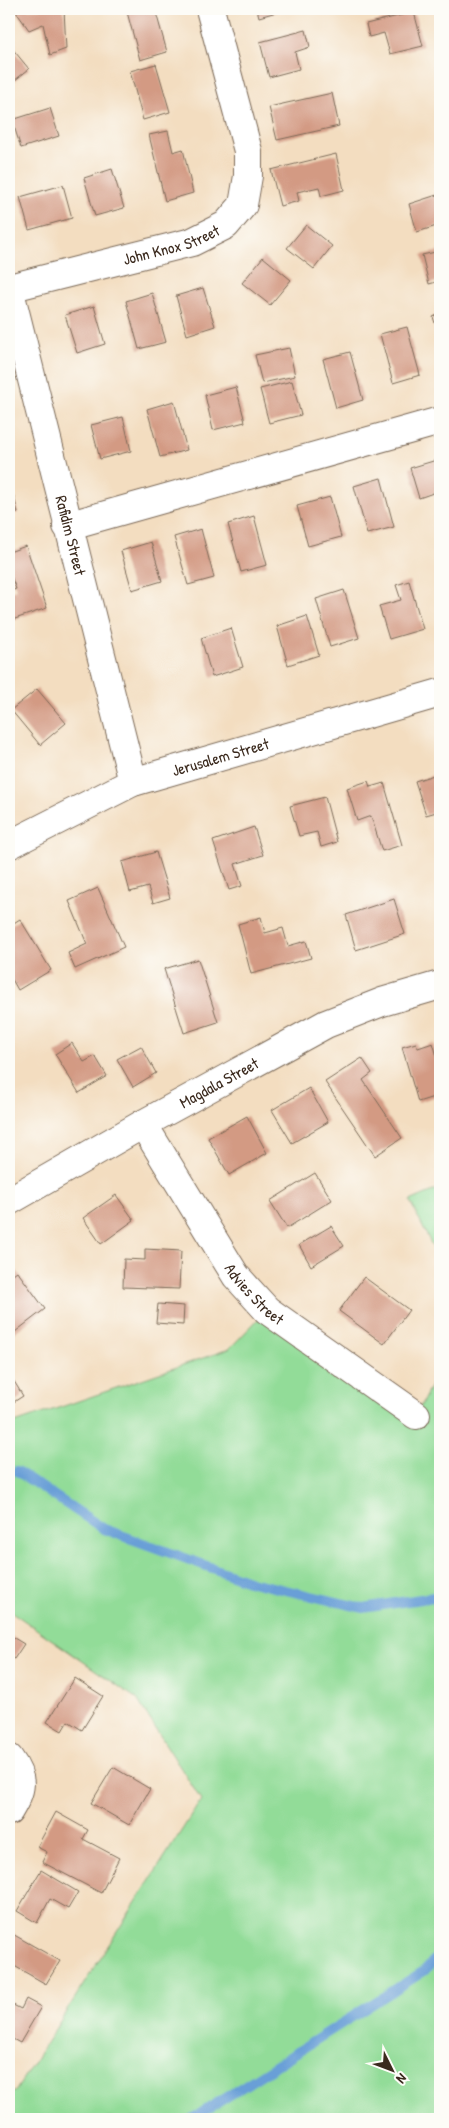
<svg xmlns="http://www.w3.org/2000/svg" width="449" height="2128" font-family="'Patrick Hand',sans-serif">
<style>
.green{fill:#92dc98;stroke:#66835b}
.lines{fill:none;stroke-linecap:round;stroke-linejoin:round}
.stream{stroke:#699fd7;stroke-width:10}
.building{fill:#d39a83}
.minor-casing{stroke:#7b6957;stroke-width:30}
.minor{stroke:#fff;stroke-width:28}
.labels{text-anchor:middle;stroke-width:4;stroke-linejoin:round;paint-order:stroke}
.street-label{font-size:16px;fill:#3b2a1e;stroke:#fdfcf7}
</style>
<rect width="100%" height="100%" fill="#fdfcf7"/>
<filter id="ink" filterUnits="userSpaceOnUse"><feTurbulence type="fractalNoise" baseFrequency=".02" numOctaves="2"/><feDisplacementMap in="SourceGraphic" scale="10" xChannelSelector="R" yChannelSelector="G"/><feConvolveMatrix kernelMatrix="1 2 1 2 8 2 1 2 1" color-interpolation-filters="sRGB"/></filter>
<filter id="wash" filterUnits="userSpaceOnUse"><feTurbulence type="fractalNoise" baseFrequency=".0096" numOctaves="4" result="noise"/><feDisplacementMap in="SourceGraphic" scale="20" xChannelSelector="R" yChannelSelector="G"/><feGaussianBlur stdDeviation="1.12" result="paint"/><feColorMatrix in="noise" values="0 0 0 0 0 0 0 0 0 0 0 0 0 0 0 0 0 1.4 0 .05"/><feComposite in="paint" operator="in"/></filter>
<g filter="url(#wash)">
<rect width="100%" height="100%" fill="#f3ddc0"/>
<!-- green -->
<path class="green" d="M440,1188V1262L410,1201Z
M267,1310L416,1415L440,1368V2119H9V2093L15,2092L201,1800L137,1699L9,1610V1425L229,1349Z"/>
<g class="lines">
<!-- stream -->
<path class="stream" d="M17,1471L104,1529L251,1582L363,1608L440,1596
M192,2119L424,1971L440,1954"/>
</g>
<g id="blocks">
<!-- building -->
<path class="building" d="M14,9H64L66,49L50,55L43,24L29,30Z
M136,9H155L167,52L140,60L127,12Z
M257,9H287L259,17Z
M414,12L423,46L390,54L384,33L369,37L366,24Z
M306,30L310,47L295,52L299,69L269,77L260,42Z
M11,47L29,69L9,85V49Z
M156,64L170,112L143,120L130,71Z
M332,93L339,126L277,140L269,107Z
M50,108L59,136L21,148L12,120Z
M168,131L173,152L183,149L193,193L165,201L149,135Z
M336,154L344,190L321,196L319,187L297,192L299,201L280,206L271,170Z
M112,169L124,208L95,216L84,178Z
M63,185L72,218L29,230L20,197Z
M440,194V225L417,232L409,204Z
M306,225L332,246L314,269L287,248Z
M440,251V281L429,284L422,255Z
M263,257L291,280L270,305L242,283Z
M203,288L215,326L187,335L176,296Z
M152,293L166,342L139,349L126,301Z
M94,306L105,344L77,353L65,315Z
M440,314V338L433,317Z
M407,327L420,375L393,383L380,334Z
M289,348L295,376L262,383L255,355Z
M350,352L363,400L336,408L323,359Z
M292,381L301,415L269,423L260,389Z
M236,387L245,422L213,430L205,395Z
M174,401L187,450L160,457L147,409Z
M123,417L131,451L100,459L91,425Z
M440,459V504L436,492L419,498L410,468Z
M9,477L18,513L9,515Z
M381,478L394,527L367,534L354,486Z
M330,497L341,537L308,546L297,506Z
M254,516L267,565L241,572L228,524Z
M201,529L214,578L188,585L174,537Z
M151,542L162,581L132,590L121,551Z
M26,546L47,608L9,621V592L16,589L9,571V552Z
M409,581L423,629L389,639L379,606L401,600L396,585Z
M344,590L359,638L330,647L316,599Z
M307,616L319,655L288,665L277,626Z
M231,628L243,667L212,677L201,638Z
M37,689L66,723L40,745L11,710Z
M440,773V811L426,815L415,781Z
M368,781L370,787L384,783L402,845L382,851L371,816L357,821L347,788Z
M325,797L337,842L321,847L317,832L299,836L290,806Z
M254,827L263,855L235,864L242,886L229,890L213,841Z
M156,852L170,898L153,903L148,887L130,892L122,862Z
M98,888L124,947L75,969L68,953L87,944L69,901Z
M394,899L405,934L356,950L346,915Z
M261,917L265,933L283,928L288,946L306,941L311,958L251,974L238,924Z
M20,919L51,970L18,990L9,974V926Z
M198,959L218,1022L184,1033L164,969Z
M72,1043L84,1062L95,1056L107,1076L79,1093L55,1054Z
M416,1043L418,1048L433,1043L440,1066V1095L418,1102L402,1047Z
M141,1046L156,1073L133,1087L117,1059Z
M362,1058L372,1073L363,1080L402,1138L375,1156L325,1082Z
M309,1088L328,1122L292,1143L272,1110Z
M247,1116L267,1153L229,1175L208,1138Z
M315,1173L332,1200L287,1228L270,1201Z
M116,1195L134,1220L101,1244L83,1218Z
M331,1226L344,1246L311,1266L299,1245Z
M145,1249L181,1251L179,1289L123,1287L124,1259L145,1260Z
M17,1271L45,1309L11,1335L9,1331V1277Z
M364,1277L409,1310L384,1344L339,1311Z
M158,1304L184,1306L183,1325L156,1323Z
M9,1373L23,1396L9,1405Z
M9,1635L24,1644L14,1659L9,1656Z
M75,1678L103,1696L82,1730L68,1721L62,1731L47,1722Z
M113,1767L150,1789L129,1825L91,1803Z
M56,1812L88,1830L83,1839L119,1858L101,1893L42,1862L47,1852L37,1847Z
M41,1870L78,1892L68,1909L50,1899L37,1923L17,1911Z
M9,1932L60,1961L46,1984L9,1963Z
M26,1999L41,2007L20,2043L9,2037V2003L21,2009Z"/>
</g>
</g>
<g filter="url(#ink)">
<use href="#blocks" fill-opacity="0" stroke="#7b6957" stroke-width="1"/>
<g class="lines">
<!-- minor casing -->
<g class="minor-casing">
<g id="minor">
<path id="s1" d="M9,288L133,782"/>
<path id="s2" d="M9,288L192,242L226,225L243,205L248,176V151L210,9"/>
<path d="M67,526L440,421"/>
<path id="s3" d="M9,845L133,782L440,693"/>
<path id="s4" d="M143,1124L236,1276L267,1310L416,1415"/>
<path id="s5" d="M9,1201L143,1124L326,1024L382,1002L440,985"/>
<path d="M9,1758C25,1780 22,1789 9,1811"/>
</g>
</g>
<!-- minor -->
<use href="#minor" class="minor"/>
</g>
</g>
<g class="labels">
<!-- street labels -->
<g class="street-label">
<text dy="6" stroke="none"><textPath href="#s2" startOffset="168">John Knox Street</textPath></text>
<text dy="6" stroke="none"><textPath href="#s1" startOffset="255">Rafidim Street</textPath></text>
<text dy="6" stroke="none"><textPath href="#s3" startOffset="230">Jerusalem Street</textPath></text>
<text dy="6" stroke="none"><textPath href="#s5" startOffset="241">Magdala Street</textPath></text>
<text dy="6" stroke="none"><textPath href="#s4" startOffset="204">Advies Street</textPath></text>
</g>
</g>
<!-- margin -->
<rect width="449" height="2128" fill="none" stroke="#fdfcf7" stroke-width="30"/>
<!-- north arrow -->
<g transform="translate(392 2070) rotate(132)" stroke="#fdfcf7" stroke-width="4" paint-order="stroke">
<path d="M0-4L9 19L0 12L-9 19Z" fill="#3b2a1e"/>
<text y="-8" font-size="14" font-weight="bold" text-anchor="middle" fill="#3b2a1e">N</text>
</g>
</svg>
